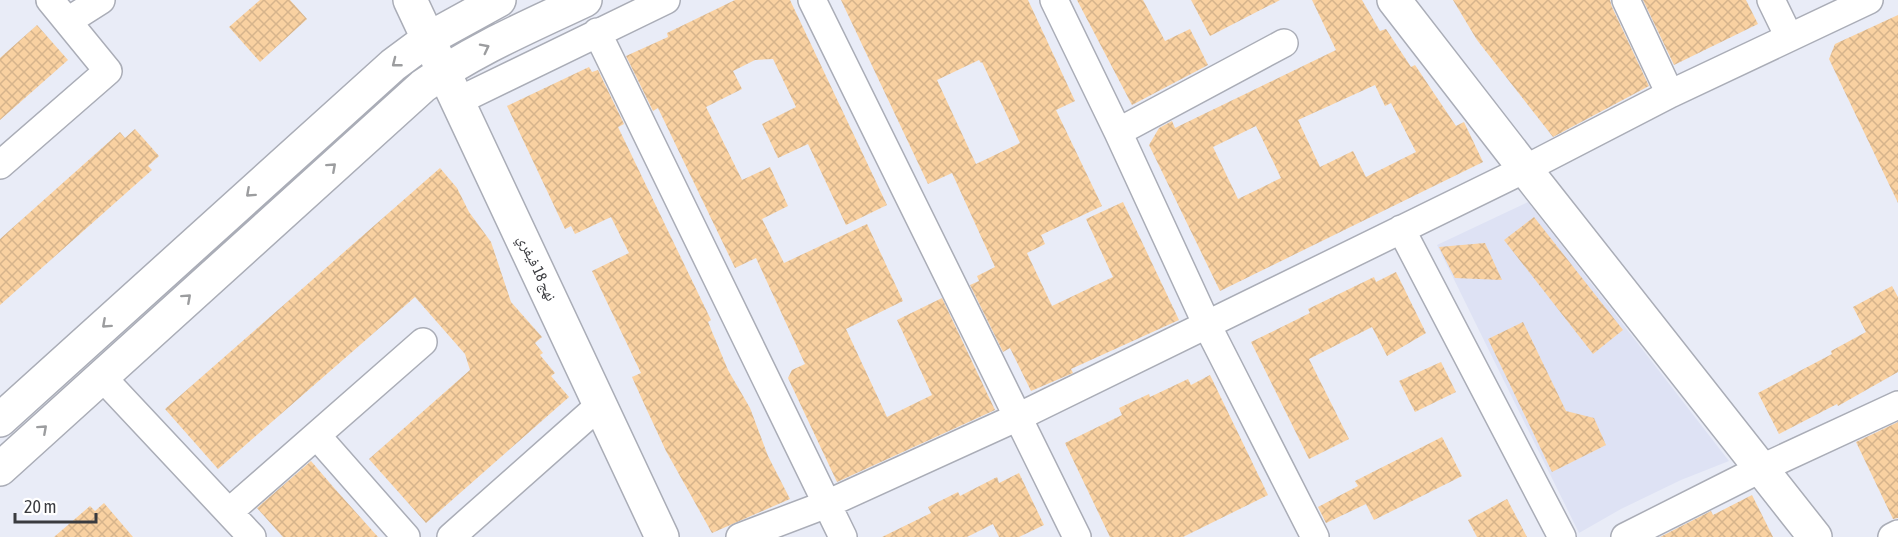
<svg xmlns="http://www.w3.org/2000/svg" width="1898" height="537" font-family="'Asap Condensed','Noto Naskh Arabic',sans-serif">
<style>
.built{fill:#dee2f4}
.building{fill:url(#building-cross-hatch);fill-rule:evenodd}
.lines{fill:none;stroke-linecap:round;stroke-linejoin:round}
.street-casing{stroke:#aaadb7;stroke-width:30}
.secondary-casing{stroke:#aaadb7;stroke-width:36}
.street{stroke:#fff;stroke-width:27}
.secondary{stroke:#fff;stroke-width:33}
.oneway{stroke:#9c9d9f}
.labels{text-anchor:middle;stroke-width:5;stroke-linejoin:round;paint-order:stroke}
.street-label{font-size:15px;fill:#3a3b3f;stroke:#fff}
</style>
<defs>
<pattern id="building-cross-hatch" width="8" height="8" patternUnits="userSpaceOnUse" patternTransform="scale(1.5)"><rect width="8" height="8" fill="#f9d1a1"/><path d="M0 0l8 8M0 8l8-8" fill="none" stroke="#d6b48c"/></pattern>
</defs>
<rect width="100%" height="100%" fill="#e9ecf7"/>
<!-- built -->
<path class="built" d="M1528,202L1729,461L1681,480L1621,509L1579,533L1437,245Z"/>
<!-- building -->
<path class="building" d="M260,0H290L307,19L260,62L229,27Z
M735,0H790L887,205L846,225L808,144L778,158L762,124L796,107L773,59L755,60L733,71L742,89L706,107L742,180L770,167L788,206L762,219L784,263L867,224L903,301L846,329L887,417L932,395L897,320L942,298L995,410L837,482L788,378L792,370L805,364L756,258L735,268L658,108L653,111L626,56L668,37L667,33Z
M841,0H1028L1075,101L1056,110L1102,206L1041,235L1045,244L1027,253L1052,306L1113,277L1086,219L1123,202L1179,320L1071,369L1073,373L1031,391L1010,348L1003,352L970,285L979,281L977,276L995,267L952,173L928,184ZM979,60L981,63L982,62L1020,143L976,164L937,80Z
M1077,0H1143L1165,41L1190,29L1208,65L1132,105Z
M1191,0H1280L1210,36Z
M1312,0H1362L1380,31L1386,29L1411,67L1415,65L1456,126L1464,122L1483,162L1220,291L1149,145L1159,128L1172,121L1175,128L1336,50ZM1375,85L1385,106L1391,103L1416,152L1366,177L1353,151L1320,167L1298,120ZM1256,126L1281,178L1238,199L1213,147Z
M1453,0H1610L1612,7L1649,86L1553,137L1477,40Z
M1643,0H1746L1758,24L1674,65Z
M1898,15V203L1829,59L1835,44Z
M37,25L68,60L0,120V58Z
M589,67L592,72L598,70L624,124L618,127L711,320L708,322L728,370L750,408L768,456L790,499L712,533L666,451L646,408L632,377L641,373L592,271L629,253L611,217L575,234L571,226L565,229L507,106Z
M135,129L159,156L148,166L152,170L0,305V239L120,132L125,138Z
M440,168L457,188L469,212L491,242L511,302L542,337L535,343L543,353L540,355L555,373L551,376L569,397L426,523L369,459L470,370L465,354L415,297L218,469L165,409Z
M1534,217L1623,330L1593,354L1504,240Z
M1485,243L1502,280L1455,278L1439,247Z
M1396,272L1426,333L1387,356L1372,327L1309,359L1349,439L1309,459L1251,342L1310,313L1308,309L1374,277L1376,282Z
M1892,286L1898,297V372L1838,406L1837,404L1779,434L1758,393L1832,354L1831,351L1866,332L1853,307Z
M1523,322L1566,411L1594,418L1606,445L1552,472L1488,339Z
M1441,362L1456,392L1415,412L1399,381Z
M1210,375L1268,495L1183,537H1110L1065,443L1122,415L1119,408L1149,394L1150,397L1188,379L1191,385Z
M1898,422V518L1893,519L1856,442Z
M1442,437L1462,476L1374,520L1366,504L1326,523L1318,507L1358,486L1355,481Z
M311,461L335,489L378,537H283L257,508Z
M1019,473L1044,525L1019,537H999L993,524L967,537H882L931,513L928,507L958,492L960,496L997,477L999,483Z
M1752,495L1773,537H1660L1711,511L1713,515Z
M1507,499L1527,537H1477L1468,520Z
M104,503L133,537H54L90,506L95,511Z"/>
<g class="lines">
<!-- street casing -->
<g class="street-casing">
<path id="street" d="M812,0L1077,537
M1054,0L1118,132L1207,325L1315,537
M1626,0L1670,94
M1771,0L1789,37
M68,21L101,0
M597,32L843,537
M458,101L666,0
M1118,132L1284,43
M0,165L108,71L50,0
M1401,229L1562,537
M101,376L252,537
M317,436L406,537
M229,512L423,342
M451,537L601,404
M740,537L827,504L1018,417L1525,169L1670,94L1869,0
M1625,537L1760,469L1898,405
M1892,537L1898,534"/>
</g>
<!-- secondary casing -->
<g class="secondary-casing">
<path id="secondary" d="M410,0L662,537
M1394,0L1525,169L1815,537
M0,420L393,65L428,39L499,0
M0,469L423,86C473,50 530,26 585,0"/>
</g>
<!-- street -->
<use href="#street" class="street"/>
<!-- secondary -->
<use href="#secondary" class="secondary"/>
</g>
<!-- one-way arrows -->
<defs><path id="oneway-chevron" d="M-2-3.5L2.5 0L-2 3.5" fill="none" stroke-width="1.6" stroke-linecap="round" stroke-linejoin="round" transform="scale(1.5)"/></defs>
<g class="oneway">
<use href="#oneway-chevron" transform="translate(485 48) rotate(-27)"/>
<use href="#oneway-chevron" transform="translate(396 63) rotate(142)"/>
<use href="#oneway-chevron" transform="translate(332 167) rotate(-42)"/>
<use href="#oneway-chevron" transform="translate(250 193) rotate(138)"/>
<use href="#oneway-chevron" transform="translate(187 298) rotate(-42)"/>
<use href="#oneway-chevron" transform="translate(106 324) rotate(138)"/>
<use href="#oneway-chevron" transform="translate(43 429) rotate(-42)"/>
</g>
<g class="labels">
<!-- street labels -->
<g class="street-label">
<text transform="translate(537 268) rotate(65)" y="5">نهج 18 فيفري</text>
</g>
</g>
<!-- scale -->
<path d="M15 513v9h81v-9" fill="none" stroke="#3a3b3f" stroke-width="3"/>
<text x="24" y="513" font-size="18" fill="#3a3b3f" stroke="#ffffff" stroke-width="4.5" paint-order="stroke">20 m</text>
</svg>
